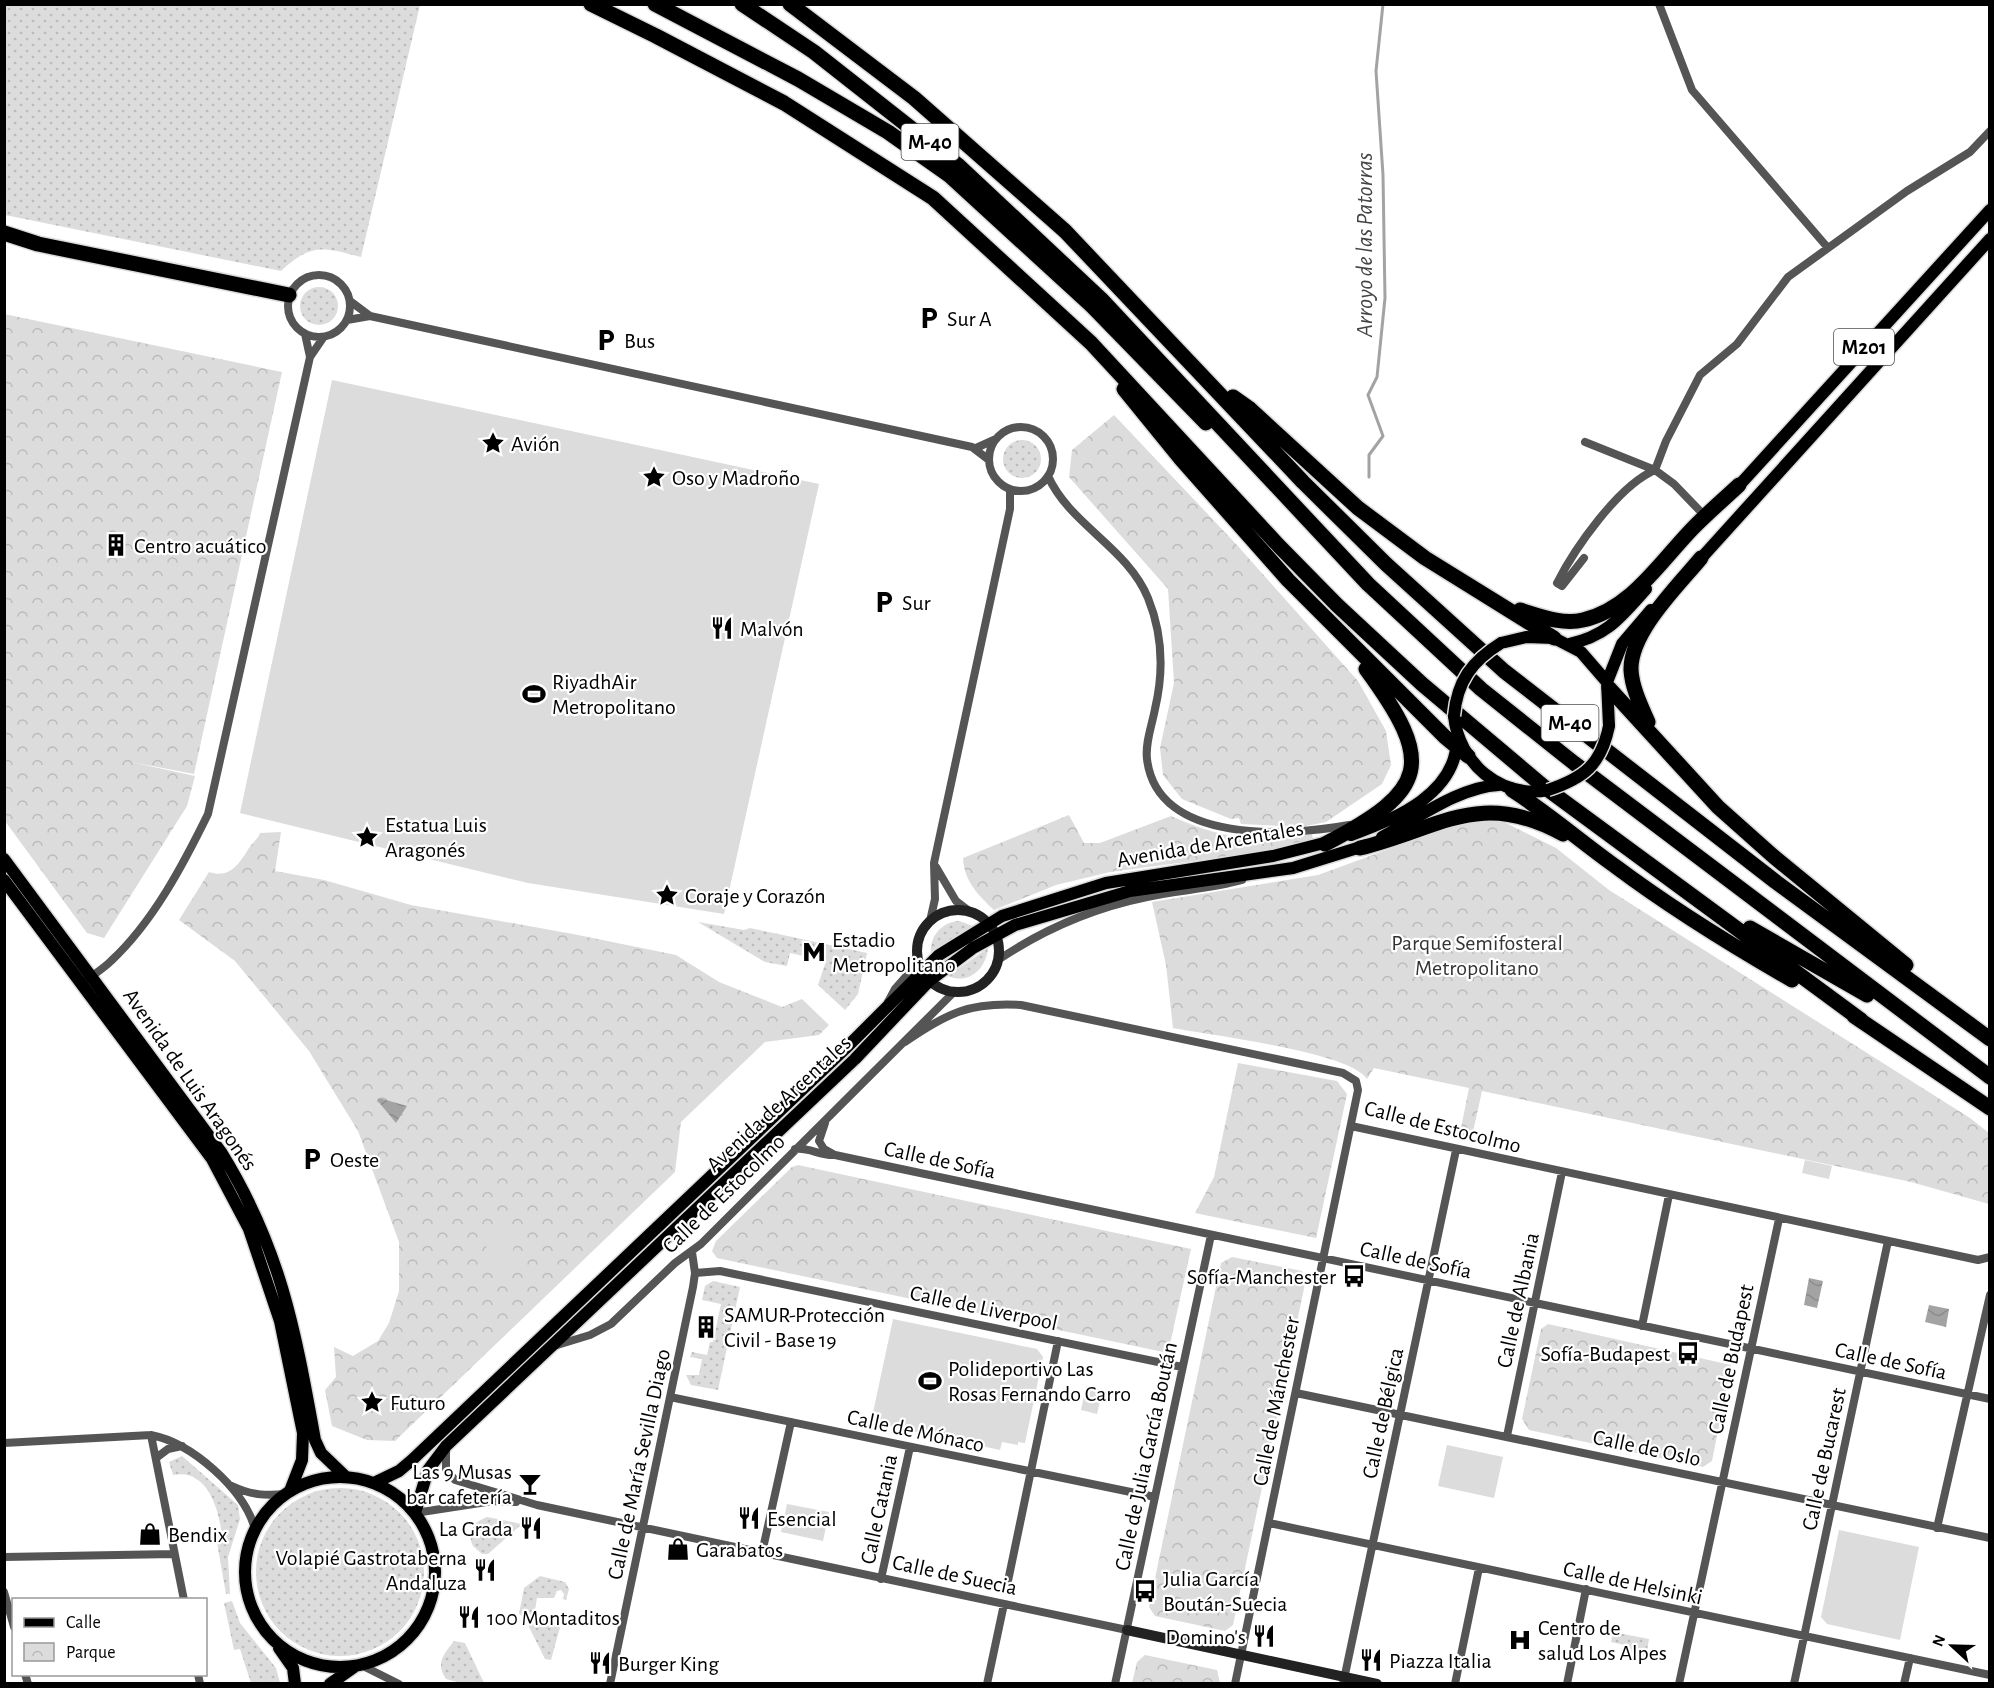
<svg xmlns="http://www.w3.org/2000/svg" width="1994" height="1688" font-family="'Alegreya Sans',sans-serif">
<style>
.grass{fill:url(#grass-dots)}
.park{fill:url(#park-crowns)}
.pitch{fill:#dcdcdc}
.water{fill:url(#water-waves)}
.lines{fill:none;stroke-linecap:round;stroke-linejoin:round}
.stream{stroke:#a3a3a3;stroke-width:3}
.primary-casing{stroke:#dbdbdb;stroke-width:15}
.highway-casing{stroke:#dbdbdb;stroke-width:18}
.street{stroke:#555;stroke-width:8}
.secondary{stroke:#222;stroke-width:10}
.primary{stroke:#000;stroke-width:12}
.highway{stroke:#000;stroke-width:15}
.primary-bridge-casing{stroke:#dbdbdb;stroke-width:15;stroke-linecap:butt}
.primary-bridge{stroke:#000;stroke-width:12}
.labels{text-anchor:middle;stroke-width:4.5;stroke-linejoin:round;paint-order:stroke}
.shield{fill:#fff;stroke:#4c4c4c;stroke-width:1.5}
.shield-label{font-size:21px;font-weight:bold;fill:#000}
.poi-label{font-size:22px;fill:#000;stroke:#fff;text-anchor:start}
.street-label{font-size:22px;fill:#000;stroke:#fff}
.park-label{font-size:22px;fill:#333;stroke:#fff}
.water-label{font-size:24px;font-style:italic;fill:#444;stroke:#fff}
</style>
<defs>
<pattern id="grass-dots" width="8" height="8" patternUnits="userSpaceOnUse" patternTransform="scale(1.5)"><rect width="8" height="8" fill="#dcdcdc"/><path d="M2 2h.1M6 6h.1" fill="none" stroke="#bbb" stroke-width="1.8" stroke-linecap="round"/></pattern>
<pattern id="park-crowns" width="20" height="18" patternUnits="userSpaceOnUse" patternTransform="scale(1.5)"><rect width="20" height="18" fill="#dcdcdc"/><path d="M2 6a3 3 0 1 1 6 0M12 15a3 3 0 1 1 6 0" fill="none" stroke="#bbb"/></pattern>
<pattern id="water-waves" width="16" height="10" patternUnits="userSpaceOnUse" patternTransform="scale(1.5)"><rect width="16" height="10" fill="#a3a3a3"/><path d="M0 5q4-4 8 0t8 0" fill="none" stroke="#8b8b8b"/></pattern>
</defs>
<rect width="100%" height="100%" fill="#fff"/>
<!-- grass -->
<path class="grass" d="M5,4L420,5L361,257C323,247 311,243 281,271L5,215Z
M300 306a19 19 0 1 1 38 0a19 19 0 1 1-38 0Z
M1003 459a19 19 0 1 1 38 0a19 19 0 1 1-38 0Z
M959,921L973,926L931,955C929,937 941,922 959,921Z
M698,922L744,930L750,928L867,953L858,994L845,1010L818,985L826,961L790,953L787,966L765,962Z
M988,948C986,969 969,985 948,976Z
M713,1281L740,1287L718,1390L691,1385L686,1375H699L702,1359L690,1357L692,1352L707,1355L710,1342H713L721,1304L702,1300L705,1286Z
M182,1456L238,1505L240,1519L228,1557L230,1594H226L216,1537L222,1535C219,1510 208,1468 173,1475L169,1462Z
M256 1572a84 84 0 1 1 168 0a84 84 0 1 1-168 0Z
M487,1517L522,1524L488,1554H482L473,1546C466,1532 474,1522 487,1517Z
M540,1576L565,1582L569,1589L566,1600L563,1599L564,1594L561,1590L557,1591L554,1598H537L534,1616L537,1618L538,1614L546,1620L550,1617L562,1620L551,1660L545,1659L524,1617L519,1614L524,1588Z
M232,1601L240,1623L276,1668L280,1683H251L240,1649L234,1650L224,1603Z
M1613,1632L1649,1639L1645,1662L1628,1660L1629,1646L1611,1642Z
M454,1641L465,1643L484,1683H460L446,1679C435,1663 444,1654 454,1641Z"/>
<!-- park -->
<path class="park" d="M4,314L282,372L194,774L131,762L195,776L187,806L104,938L87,933L5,821Z
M1114,415L1236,544L1358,681L1386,731L1391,765L1382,784L1326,822L1301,827L1241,824L1239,818L1231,819L1182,799L1163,775L1160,748L1174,683L1168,589L1069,477L1072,450Z
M1069,815L1084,843H1100L1171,816C1224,839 1254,844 1312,834L1313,839L1270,851L1110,872L1056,885L994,910C978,895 964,881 963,858Z
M1471,819L1502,821L1556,848L1609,890L1970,1118L1989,1133V1204L1911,1182L1482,1091L1471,1141L1459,1138L1469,1088L1374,1068L1367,1079C1350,1052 1209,1035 1173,1028L1166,965L1152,902L1318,875Z
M281,832L275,871L324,880L411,905L573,934L676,955L719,982L782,1007L802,999L829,1025L819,1035L765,1042L681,1122L675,1172L395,1441L367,1440L332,1426L325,1390L336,1377L334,1347L353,1356L378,1341L389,1323L399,1291V1242L358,1131L309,1051L235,961L179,920L209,872C230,879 239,864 249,848C253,842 258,839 260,833Z
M1238,1063L1337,1081L1347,1094L1316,1238L1195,1213L1214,1177Z
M798,1165L1191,1249L1168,1353L717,1258L712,1251L716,1241L792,1167Z
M1232,1257L1302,1271L1306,1279L1233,1625L1225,1631L1155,1616L1149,1607L1221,1263Z
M1548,1324L1731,1365L1712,1461L1703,1467L1529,1430L1522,1419L1541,1329Z
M1145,1655L1217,1670L1220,1683H1132L1137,1662Z"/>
<!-- pitch -->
<path class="pitch" d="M332,380L819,484L724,914L528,883L240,813Z
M1805,1160L1832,1166L1829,1179L1802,1173Z
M493,1224L512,1226L515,1229L512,1263L509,1267L488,1265L485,1261L488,1228Z
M893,1319L1037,1349L1043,1357L1025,1443L1018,1442V1445L1002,1442L1000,1450L871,1422Z
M1086,1386L1103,1390L1097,1414L1081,1410Z
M1447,1445L1503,1457L1494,1498L1438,1486Z
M787,1504L829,1512L823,1541L781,1532Z
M1839,1530L1919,1547L1900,1640L1827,1624L1821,1617Z"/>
<!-- water -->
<path class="water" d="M379,1098L407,1106L396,1123L377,1100Z
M1809,1278L1823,1281L1817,1308L1804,1305Z
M1929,1305L1949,1309L1946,1327L1925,1322Z"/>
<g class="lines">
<!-- stream -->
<path class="stream" d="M1369,477V455L1383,436L1368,395L1377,377L1385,298L1383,175L1376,71L1383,4"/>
<!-- primary casing -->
<g class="primary-casing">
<path id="primary" d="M1734,491L1990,210
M1695,565L1990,239
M1501,643L1526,637L1554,638L1581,652L1607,682L1609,726
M1569,644C1607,636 1621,617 1646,589
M1607,682L1622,644L1651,610
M1454,716C1459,763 1500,799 1548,790
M1351,835C1396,819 1458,793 1457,737
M1382,837C1418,818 1459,787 1499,785
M4,859L221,1152C281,1249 295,1330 315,1440L321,1453L346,1477
M4,880L212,1159L249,1229L280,1321L303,1433L302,1460L290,1491
M245 1572a95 95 0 1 1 190 0a95 95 0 1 1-190 0Z
M374,1483L399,1471L412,1460L845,1049L939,955L1002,916L1106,883L1273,856L1332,841
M415,1513L428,1470L446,1446L855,1059L929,981L973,948L1015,925L1130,891L1293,868L1367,845
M279,1648L293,1668L295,1684
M330,1684L354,1667"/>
</g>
<!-- highway casing -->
<g class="highway-casing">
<path id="highway" d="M591,4L656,36L784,103L933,198L1091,343L1279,546L1337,605L1422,684L1543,786L1861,1020
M655,4L798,79L888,132L949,175L1092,306L1206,423
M742,4L814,52L959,166L1101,299L1368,584L1481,689L1574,763L1990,1077
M790,4L914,98L1065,231L1303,482L1386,564L1504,671L1776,882L1990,1039
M4,233L38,244L289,295
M1124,389L1181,459L1288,580L1445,737L1468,756
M1233,397L1250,409L1358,508L1425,558L1554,638
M1520,610C1540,616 1562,625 1583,620C1632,609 1662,559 1695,526C1709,512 1724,499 1739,485
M1609,688L1718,807L1773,856L1906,965
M1648,722C1641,706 1632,688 1631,670C1630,632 1678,586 1701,558
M1512,790C1548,813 1580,841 1615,866C1671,908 1731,945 1792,980
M1325,844C1429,790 1435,763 1366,669
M1360,848C1440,829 1479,788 1563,834
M1750,928L1867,995
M1854,1016L1990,1108"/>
</g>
<!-- street -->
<path class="street" d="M1659,4L1692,90L1828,248
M288 306a31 31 0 1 1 62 0a31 31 0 1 1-62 0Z
M350,301L370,316L972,447L989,460
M347,320L370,316
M305,334L310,357
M989 459a32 32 0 1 1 64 0a32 32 0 1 1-64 0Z
M1585,442L1655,470
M976,448L996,439
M1048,476C1070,525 1127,547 1148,598C1163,635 1164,671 1155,709C1152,725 1145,743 1147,759C1157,845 1289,836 1349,825
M1701,512L1674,484L1655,470L1666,441L1700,375L1737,344L1788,277L1907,191L1970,152L1990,131
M1584,558L1562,586L1557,583C1575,548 1618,486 1655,470
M936,867L956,901L969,911
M930,921L935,899L934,863L1010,509V489
M998,960C1044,929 1093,908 1147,897C1179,890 1211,889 1242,880
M81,984C91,976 102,970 111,961C153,922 183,865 208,814L310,357L323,338
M888,1002L895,989L918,963
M905,1042C947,1013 970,1002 1021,1005L1343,1073L1356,1081L1358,1090L1235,1684
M825,1123L819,1141L824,1149L833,1154
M1351,1126L1978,1260L1990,1257
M795,1149C809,1147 820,1156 835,1155L1990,1399
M695,1273L720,1271L1182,1367
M1642,1326L1669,1195
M554,1346L590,1335L611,1324L675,1263L701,1244L954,992
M1296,1393L1990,1538
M670,1397L1155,1497
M151,1435L184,1600
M1507,1436L1562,1172
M4,1443L151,1435C192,1443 244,1489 255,1529
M446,1448V1469L455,1480L537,1505L1127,1630
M156,1458L168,1449L182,1446
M232,1486C251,1495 265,1496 286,1494
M415,1513L493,1501L516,1502
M1269,1523L1990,1675
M1937,1528L1990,1295
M762,1553L791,1422
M4,1557L174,1554
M881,1579L910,1447
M1008,1581L1058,1341
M4,1592L14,1627
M361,1665L399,1684
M25,1674L28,1684
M198,1674L200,1684
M610,1684L693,1287L695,1273L692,1252
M987,1684L1004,1604
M1115,1684L1211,1235
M1343,1684L1456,1150
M1455,1684L1479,1568
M1567,1684L1586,1589
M1679,1684L1779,1219
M1794,1684L1888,1241
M1904,1684L1910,1658"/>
<!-- secondary -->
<path class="secondary" d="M917 951a41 41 0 1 1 82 0a41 41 0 1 1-82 0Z
M1127,1630L1377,1684"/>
<!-- primary -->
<use href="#primary" class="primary"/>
<!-- highway -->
<use href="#highway" class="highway"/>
<!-- primary-bridge casing -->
<g class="primary-bridge-casing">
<path id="primary-bridge" d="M1454,716C1457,681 1472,661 1501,643
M1548,790C1584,778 1601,765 1609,726"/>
</g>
<!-- primary-bridge -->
<use href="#primary-bridge" class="primary-bridge"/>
</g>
<!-- icons -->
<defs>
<g id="parking-bare" transform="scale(1.8)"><path d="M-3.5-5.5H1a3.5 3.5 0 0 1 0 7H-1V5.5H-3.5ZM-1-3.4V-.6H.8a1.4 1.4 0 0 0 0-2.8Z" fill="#000" stroke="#fff" stroke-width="2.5" paint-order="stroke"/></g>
<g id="sight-bare" transform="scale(1.8)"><path d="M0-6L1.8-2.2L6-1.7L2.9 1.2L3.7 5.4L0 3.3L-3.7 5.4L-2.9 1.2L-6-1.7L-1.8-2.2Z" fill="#000" stroke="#fff" stroke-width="2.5" paint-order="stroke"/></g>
<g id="building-bare" transform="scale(1.8)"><path d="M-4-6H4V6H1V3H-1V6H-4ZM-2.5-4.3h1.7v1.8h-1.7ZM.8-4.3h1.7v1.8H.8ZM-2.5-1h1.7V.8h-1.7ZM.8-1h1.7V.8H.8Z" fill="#000" stroke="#fff" stroke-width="2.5" paint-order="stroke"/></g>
<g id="restaurant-bare" transform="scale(1.8)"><path d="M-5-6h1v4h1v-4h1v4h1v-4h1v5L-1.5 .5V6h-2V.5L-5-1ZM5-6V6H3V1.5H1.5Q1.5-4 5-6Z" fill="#000" stroke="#fff" stroke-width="2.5" paint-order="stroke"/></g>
<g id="stadium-bare" transform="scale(1.8)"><path d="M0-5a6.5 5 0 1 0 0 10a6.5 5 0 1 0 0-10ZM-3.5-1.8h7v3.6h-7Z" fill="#000" stroke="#fff" stroke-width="2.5" paint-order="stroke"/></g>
<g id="metro-bare" transform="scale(1.8)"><path d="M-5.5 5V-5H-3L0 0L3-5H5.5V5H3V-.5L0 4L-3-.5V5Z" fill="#000" stroke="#fff" stroke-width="2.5" paint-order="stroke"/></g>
<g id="bus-bare" transform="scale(1.8)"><path d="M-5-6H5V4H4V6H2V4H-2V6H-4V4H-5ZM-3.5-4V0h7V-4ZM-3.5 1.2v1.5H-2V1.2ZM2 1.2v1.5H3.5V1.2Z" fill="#000" stroke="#fff" stroke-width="2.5" paint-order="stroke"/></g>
<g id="bar-bare" transform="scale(1.8)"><path d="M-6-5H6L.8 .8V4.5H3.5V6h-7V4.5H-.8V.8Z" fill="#000" stroke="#fff" stroke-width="2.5" paint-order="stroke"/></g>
<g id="shop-bare" transform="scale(1.8)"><path d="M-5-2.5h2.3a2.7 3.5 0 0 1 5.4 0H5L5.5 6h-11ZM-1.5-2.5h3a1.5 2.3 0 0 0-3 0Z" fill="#000" stroke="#fff" stroke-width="2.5" paint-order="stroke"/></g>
<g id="hospital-bare" transform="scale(1.8)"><path d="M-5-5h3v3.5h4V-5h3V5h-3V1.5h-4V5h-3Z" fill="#000" stroke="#fff" stroke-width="2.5" paint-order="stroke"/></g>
</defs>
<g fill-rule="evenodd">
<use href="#parking-bare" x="929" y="318"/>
<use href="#parking-bare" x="606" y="340"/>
<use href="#sight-bare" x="493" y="443"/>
<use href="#sight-bare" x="654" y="477"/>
<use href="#building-bare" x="116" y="545"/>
<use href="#parking-bare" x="884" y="602"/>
<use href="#restaurant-bare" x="722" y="628"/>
<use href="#stadium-bare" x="534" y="694"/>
<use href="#sight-bare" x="367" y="837"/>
<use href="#sight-bare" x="667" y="895"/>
<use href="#metro-bare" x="814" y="952"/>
<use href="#parking-bare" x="312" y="1159"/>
<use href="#bus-bare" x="1354" y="1276"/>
<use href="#building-bare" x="706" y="1327"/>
<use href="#bus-bare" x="1688" y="1353"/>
<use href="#stadium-bare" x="930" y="1381"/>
<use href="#sight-bare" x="372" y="1402"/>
<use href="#bar-bare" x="530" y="1484"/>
<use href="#restaurant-bare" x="749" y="1518"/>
<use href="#restaurant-bare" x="531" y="1528"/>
<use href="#shop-bare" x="150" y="1534"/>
<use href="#shop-bare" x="678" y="1549"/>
<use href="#restaurant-bare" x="485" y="1570"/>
<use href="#bus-bare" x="1145" y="1591"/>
<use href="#restaurant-bare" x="469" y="1617"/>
<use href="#restaurant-bare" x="1264" y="1636"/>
<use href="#hospital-bare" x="1520" y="1640"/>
<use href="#restaurant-bare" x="1371" y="1660"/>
<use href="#restaurant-bare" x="600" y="1663"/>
</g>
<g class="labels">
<!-- shield labels -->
<g class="shield">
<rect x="901.5" y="124" width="57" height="36" rx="4.5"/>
<rect x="1834" y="329" width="60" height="36" rx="4.5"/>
<rect x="1541.5" y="705" width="57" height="36" rx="4.5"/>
</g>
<g class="shield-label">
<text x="930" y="149">M-40</text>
<text x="1864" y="354">M201</text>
<text x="1570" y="730">M-40</text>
</g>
<!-- poi labels -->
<g class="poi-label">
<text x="947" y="326">Sur A</text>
<text x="624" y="348">Bus</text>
<text x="511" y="451">Avión</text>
<text x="672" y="485">Oso y Madroño</text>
<text x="134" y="553">Centro acuático</text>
<text x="902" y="610">Sur</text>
<text x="740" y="636">Malvón</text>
<text x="552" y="689">RiyadhAir<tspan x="552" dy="25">Metropolitano</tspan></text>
<text x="385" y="832">Estatua Luis<tspan x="385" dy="25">Aragonés</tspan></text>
<text x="685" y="903">Coraje y Corazón</text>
<text x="832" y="947">Estadio<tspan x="832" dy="25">Metropolitano</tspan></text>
<text x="330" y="1167">Oeste</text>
<text x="1336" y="1284" text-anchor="end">Sofía-Manchester</text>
<text x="724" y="1322">SAMUR-Protección<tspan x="724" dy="25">Civil - Base 19</tspan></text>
<text x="1670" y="1361" text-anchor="end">Sofía-Budapest</text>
<text x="948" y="1376">Polideportivo Las<tspan x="948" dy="25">Rosas Fernando Carro</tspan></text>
<text x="390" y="1410">Futuro</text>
<text x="512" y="1479" text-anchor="end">Las 9 Musas<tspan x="512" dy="25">bar cafetería</tspan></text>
<text x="767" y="1526">Esencial</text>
<text x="513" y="1536" text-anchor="end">La Grada</text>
<text x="168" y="1542">Bendix</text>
<text x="696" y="1557">Garabatos</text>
<text x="467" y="1565" text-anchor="end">Volapié Gastrotaberna<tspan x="467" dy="25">Andaluza</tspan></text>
<text x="1163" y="1586">Julia García<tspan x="1163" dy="25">Boután-Suecia</tspan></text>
<text x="487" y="1625">100 Montaditos</text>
<text x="1538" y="1635">Centro de<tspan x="1538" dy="25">salud Los Alpes</tspan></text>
<text x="1246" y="1644" text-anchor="end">Domino's</text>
<text x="1389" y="1668">Piazza Italia</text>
<text x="618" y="1671">Burger King</text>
</g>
<!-- street labels -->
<g class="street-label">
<text transform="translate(1210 843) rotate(-10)" y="8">Avenida de Arcentales</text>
<text transform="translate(191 1079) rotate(55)" y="8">Avenida de Luis Aragonés</text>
<text transform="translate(778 1103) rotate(-43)" y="8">Avenida de Arcentales</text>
<text transform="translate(1443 1126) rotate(14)" y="8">Calle de Estocolmo</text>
<text transform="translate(940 1159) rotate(12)" y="8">Calle de Sofía</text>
<text transform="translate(723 1193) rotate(-44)" y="8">Calle de Estocolmo</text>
<text transform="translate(1416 1259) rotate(12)" y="8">Calle de Sofía</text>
<text transform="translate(1517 1300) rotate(-78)" y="8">Calle de Albania</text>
<text transform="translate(984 1307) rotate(12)" y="8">Calle de Liverpool</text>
<text transform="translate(1730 1359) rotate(-78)" y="8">Calle de Budapest</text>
<text transform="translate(1891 1360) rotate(12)" y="8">Calle de Sofía</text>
<text transform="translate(1275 1401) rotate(-79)" y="8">Calle de Mánchester</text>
<text transform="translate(1382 1413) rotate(-78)" y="8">Calle de Bélgica</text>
<text transform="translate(916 1430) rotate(12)" y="8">Calle de Mónaco</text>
<text transform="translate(1647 1447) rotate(12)" y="8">Calle de Oslo</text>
<text transform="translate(1145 1456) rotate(-78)" y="8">Calle de Julia García Boután</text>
<text transform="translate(1823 1459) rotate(-78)" y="8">Calle de Bucarest</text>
<text transform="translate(638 1464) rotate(-78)" y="8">Calle de María Sevilla Diago</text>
<text transform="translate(878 1509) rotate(-78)" y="8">Calle Catania</text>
<text transform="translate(955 1574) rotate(12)" y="8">Calle de Suecia</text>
<text transform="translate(1633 1582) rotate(12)" y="8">Calle de Helsinki</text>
</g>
<!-- park labels -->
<g class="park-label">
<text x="1477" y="950">Parque Semifosteral<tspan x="1477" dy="25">Metropolitano</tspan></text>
</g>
<!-- water labels -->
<g class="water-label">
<text transform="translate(1364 245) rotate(-90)" y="8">Arroyo de las Patorras</text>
</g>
</g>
<!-- border -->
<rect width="1994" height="1688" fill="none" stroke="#000000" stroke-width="12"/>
<!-- legend -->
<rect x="12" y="1598" width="195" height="78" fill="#ffffff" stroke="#999999" stroke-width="1.5"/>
<rect x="24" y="1618" width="30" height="9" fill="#000000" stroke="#999999" stroke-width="1.5"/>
<text x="66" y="1628" font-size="18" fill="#000000">Calle</text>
<rect x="24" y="1643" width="30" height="18" fill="url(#park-crowns)" stroke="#999999" stroke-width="1.5"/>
<text x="66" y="1658" font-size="18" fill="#000000">Parque</text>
<!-- north arrow -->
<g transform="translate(1952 1646) rotate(292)" stroke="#ffffff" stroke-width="4.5" paint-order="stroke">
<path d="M0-4.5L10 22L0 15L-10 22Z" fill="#000000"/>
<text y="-9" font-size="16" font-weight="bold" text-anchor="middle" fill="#000000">N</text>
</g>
</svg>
